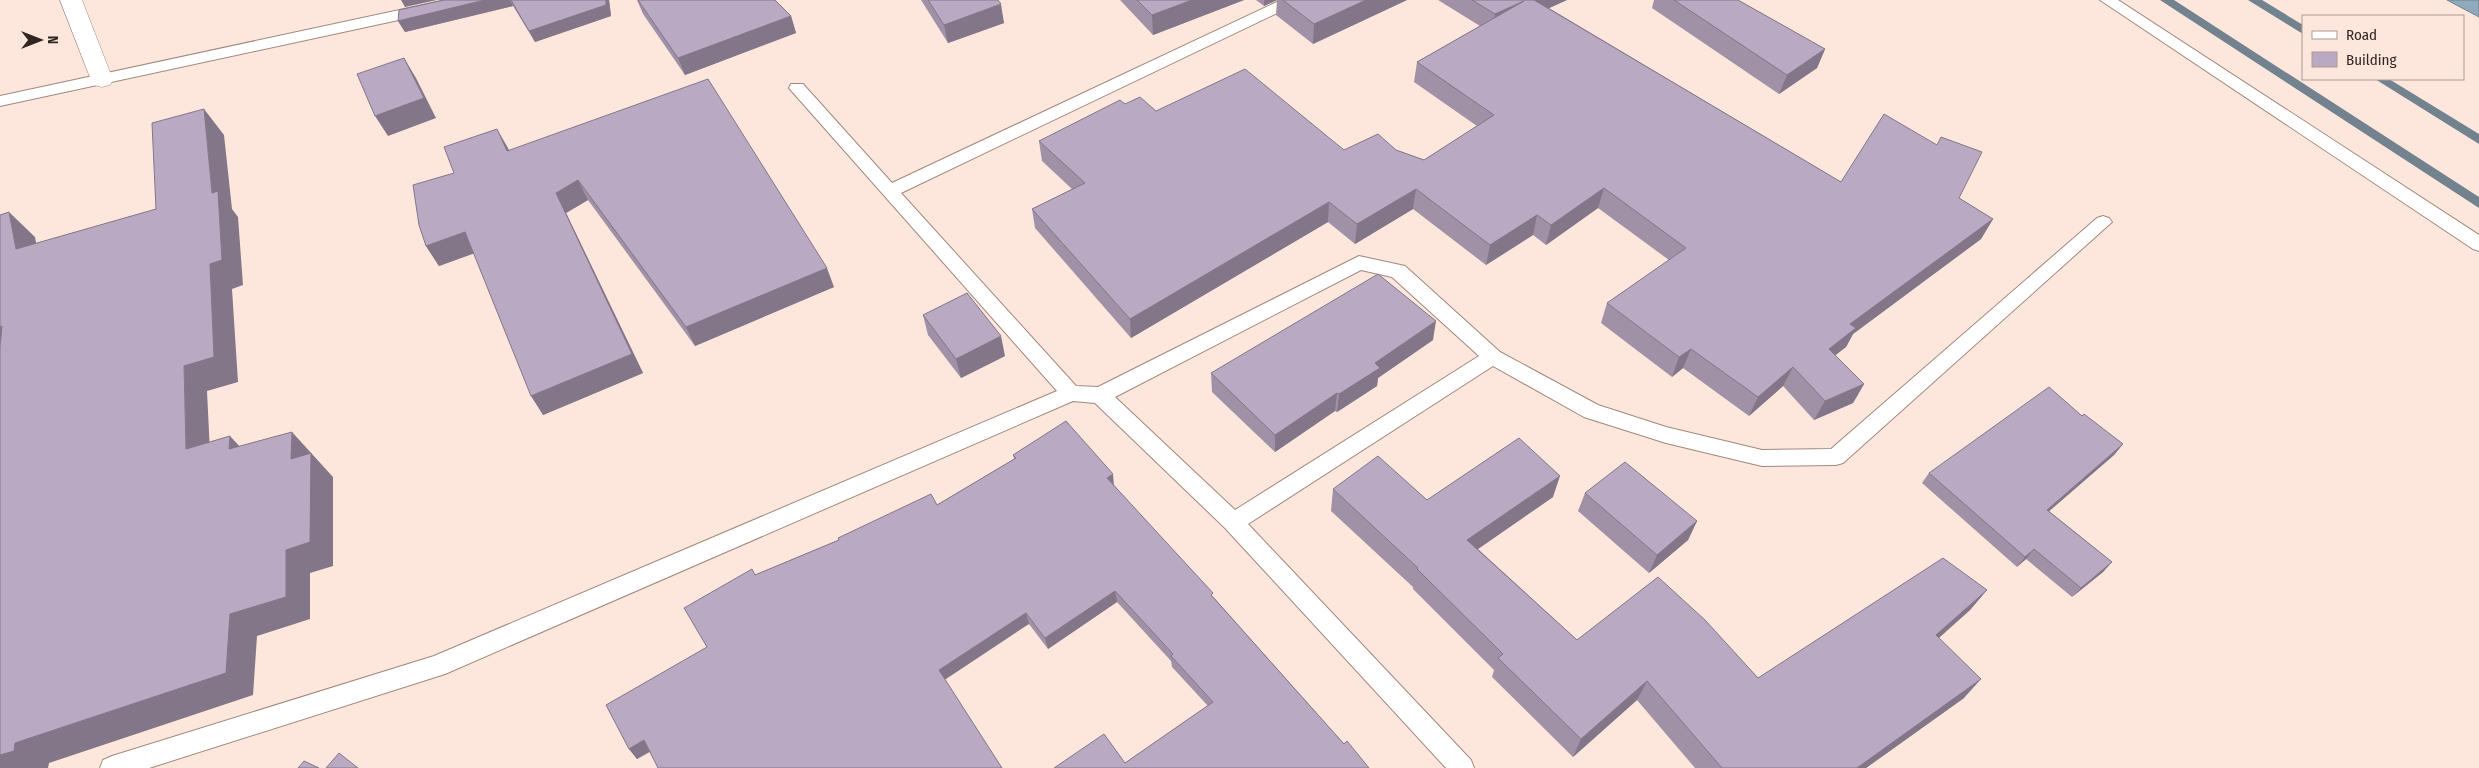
<svg xmlns="http://www.w3.org/2000/svg" width="2479" height="768" font-family="'Fira Sans Condensed',sans-serif">
<style>
.water{fill:#8eaabc;stroke:#72828e}
.lines{fill:none;stroke-linecap:round;stroke-linejoin:round}
.stream{fill:#72828e;fill-rule:evenodd}
.lane-casing{stroke:#a0887c;stroke-width:2}
.street-casing{stroke:#a0887c;stroke-width:1}
.lane{fill:#fff;fill-rule:evenodd}
.street{fill:#fff;fill-rule:evenodd}
.wall{fill:#a091a7}
.shaded-wall{fill:#827688}
.building{fill:#baa9c2;stroke:#827688}
</style>
<rect width="100%" height="100%" fill="#fde7dd"/>
<!-- water -->
<path class="water" d="M2447,0H2479V17Z"/>
<g class="lines">
<!-- stream -->
<path class="stream" d="M2160,0H2174L2479,197V208Z
M2248,0H2262L2303,25V34Z
M2375,79H2389L2479,134V144Z"/>
<!-- lane casing -->
<g class="lane-casing">
<path id="lane" d="M446,0H476L468,5L0,106V96Z
M1281,0H1301L1298,3L901,193L1076,386L1098,387L1359,256L1405,266L1500,352L1598,405L1666,427L1762,450L1831,449L2097,218L2103,216L2109,218L2112,222L1843,463L1836,465L1762,466L1666,443L1584,417L1493,366L1248,524L1471,760L1474,768H1446L1225,528L1095,403L1073,401L445,674L149,768H100L103,760L112,756L434,656L1057,391L789,88L791,84H803L892,183ZM1361,270L1392,277L1479,356L1235,510L1115,397Z
M2100,0H2118L2479,235V251L2473,249Z"/>
</g>
<!-- street casing -->
<g class="street-casing">
<path id="street" d="M60,0H82L113,80L110,85L102,87L94,85L91,80Z"/>
</g>
<!-- lane -->
<use href="#lane" class="lane"/>
<!-- street -->
<use href="#street" class="street"/>
</g>
<!-- wall -->
<path class="wall" d="M444,0H609L611,16L535,42L513,6L405,32L398,21Z
M637,0H775L791,16L796,33L685,75L643,14Z
M921,0H998L1004,23L948,43Z
M1120,0H1244L1153,35Z
M1256,0H1407L1313,44L1276,15L1277,0L1264,6Z
M1438,0H1567L1549,8L1841,182L1959,198L1993,219L1981,239L1853,334L1846,347L1835,355L1864,384L1853,403L1814,420L1783,386L1749,416L1683,368L1672,377L1601,323L1607,303L1669,260L1598,208L1546,245L1533,235L1486,265L1413,209L1355,244L1328,222L1131,338L1035,228L1032,209L1072,189L1042,161L1039,141L1125,104L1344,150H1396L1424,160L1477,126L1414,82L1417,62L1480,26Z
M1654,0H1738L1825,49L1817,68L1779,94L1652,8Z
M509,150L834,287L695,346L588,200L566,213L643,373L543,415L474,253L439,266L426,246L454,173Z
M923,315L1005,356L961,378L928,335Z
M1433,340L1378,378L1377,386L1337,412L1335,411L1275,452L1212,392L1211,373Z
M2082,416L2123,444L2114,455L2049,511L2112,562L2103,572L2072,597L2026,559L2017,567L1922,483L1929,473Z
M1013,455L1114,485L1344,744L1369,768L1125,763L1208,706L1172,667L1171,661L1117,602L1048,649L1029,624L650,752L637,759L629,749L707,647L755,575L839,540L937,505L1014,459Z
M1333,489L1427,500L1553,497L1478,549L1577,640L1758,678L1987,590L1970,610L1938,638L1964,698L1866,768H1695L1637,700L1573,757L1492,677L1494,670L1413,589V587L1331,511Z
M1585,493L1697,521L1688,540L1649,573L1578,511Z"/>
<!-- shaded-wall -->
<path class="shaded-wall" d="M401,0H437L405,7Z
M485,0H510L513,6L405,32L398,21Z
M606,0H609L611,16L535,42L529,31Z
M1192,0H1244L1153,35L1152,15Z
M1264,0H1277L1264,6Z
M1366,0H1407L1313,44L1314,24Z
M1531,0H1567L1527,18Z
M1524,1L1492,34L1495,14Z
M1001,4L1004,23L948,43L944,25Z
M791,16L796,33L685,75L678,58Z
M1825,49L1817,68L1779,94L1787,75Z
M404,58L416,78L436,118L388,136L375,116Z
M204,109L224,135L232,209L238,217L243,285L232,289L238,382L207,391L211,473L186,449L184,366L210,264L212,193Z
M497,129L508,148L518,171L507,151Z
M578,180L588,200L566,213L643,373L543,415L531,396L556,193Z
M1604,188L1598,208L1546,245L1551,225Z
M1416,189L1413,209L1355,244L1357,224Z
M1329,202L1328,222L1131,338L1130,319Z
M9,212L35,237L42,275L16,249Z
M1537,215L1533,235L1486,265L1490,245Z
M1993,219L1981,239L1853,334L1846,347L1819,368L1829,349L1850,324Z
M465,232L478,252L439,266L426,246Z
M827,268L834,287L695,346L686,327Z
M0,311L3,339L0,340Z
M1436,321L1433,340L1378,378L1377,386L1337,412L1339,394L1375,363Z
M1001,336L1005,356L961,378L956,359Z
M1691,349L1683,368L1672,377L1679,357Z
M1793,367L1783,386L1749,416L1758,397Z
M1864,384L1853,403L1814,420L1825,401Z
M1337,393L1335,411L1275,452V435Z
M292,432L333,477V566L310,573V619L257,636L253,695L49,763L48,768H0V755L15,743L286,550Z
M230,436L253,461L229,449Z
M2123,444L2114,455L2039,520L2047,510Z
M1113,474L1114,486L1107,478Z
M1560,476L1553,497L1462,560L1467,540Z
M1697,521L1688,540L1649,573L1657,555Z
M2034,549L2026,559L2017,567L2025,557Z
M2112,562L2103,572L2072,597L2081,588Z
M1987,590L1970,610L1920,655L1936,635Z
M1115,591L1117,602L1048,649L1045,638Z
M1026,613L1029,624L943,681L939,670Z
M1981,679L1964,698L1866,768H1857Z
M1647,681L1637,700L1573,757L1581,739Z
M644,740L652,750L637,759L629,749Z"/>
<!-- building -->
<path class="building" d="M444,0H485L398,21L399,10Z
M511,0H606V5L529,31Z
M638,0H775L791,16L678,58Z
M928,0H998L1001,4L944,25Z
M1137,0H1192L1152,15Z
M1283,0H1366L1314,24Z
M1472,0H1534L1841,182L1884,114L1937,145L1941,137L1982,152L1959,198L1993,219L1850,324L1856,328L1829,349L1864,384L1825,401L1793,367L1758,397L1691,349L1679,357L1607,303L1686,248L1604,188L1551,225L1537,215L1490,245L1416,189L1357,224L1329,202L1130,319L1032,209L1085,183L1039,141L1120,100L1125,104L1140,97L1156,111L1245,69L1344,150L1378,134L1396,150L1424,160L1494,115L1417,62L1524,1L1495,14Z
M1674,0H1738L1825,49L1787,75Z
M404,58L424,98L375,116L357,74Z
M708,79L827,268L686,327L578,180L556,193L632,354L531,396L465,232L426,246L419,225L413,185L454,173L444,147L497,129L507,151Z
M204,109L212,193L218,191L222,260L210,264L214,357L184,366L186,449L230,436L229,449L292,432L291,459L311,453L310,542L286,550V597L230,614L226,673L15,743L14,751L0,755V347L2,326L0,327V215L9,212L16,249L156,209L152,123Z
M1378,274L1436,321L1375,363L1380,368L1339,394L1337,393L1275,435L1211,373Z
M967,293L1001,336L956,359L923,315Z
M2049,387L2082,416L2084,414L2123,444L2047,510L2112,562L2081,588L2034,549L2025,557L1929,473Z
M1066,421L1113,474L1107,478L1213,593L1211,595L1344,744L1347,741L1369,768H1054L1104,734L1125,763L1213,702L1171,656L1173,654L1115,591L1045,638L1026,613L939,670L1002,768H658L644,740L629,749L606,705L707,647L684,608L752,569L755,575L839,540L838,538L931,494L937,505L1016,458L1013,455Z
M1519,438L1560,476L1467,540L1577,640L1658,577L1705,620L1758,678L1943,558L1987,590L1936,635L1981,679L1857,768H1722L1647,681L1581,739L1498,658L1503,654L1417,569L1418,568L1333,489L1378,456L1427,500Z
M1625,462L1697,521L1657,555L1585,493Z
M339,753L358,768H326Z
M304,761L319,768H298Z"/>
<!-- legend -->
<rect x="2302" y="15" width="162" height="65" fill="#fde7dd" stroke="#ab9a92"/>
<rect x="2312" y="31" width="25" height="8" fill="#ffffff" stroke="#ab9a92"/>
<text x="2346" y="40" font-size="15" fill="#302621">Road</text>
<rect x="2312" y="52" width="25" height="15" fill="#baa9c2" stroke="#ab9a92"/>
<text x="2346" y="65" font-size="15" fill="#302621">Building</text>
<!-- north arrow -->
<g transform="translate(40 40) rotate(90)" stroke="#fde7dd" stroke-width="4" paint-order="stroke">
<path d="M0-4L9 19L0 12L-9 19Z" fill="#302621"/>
<text y="-8" font-size="14" font-weight="bold" text-anchor="middle" fill="#302621">N</text>
</g>
</svg>
